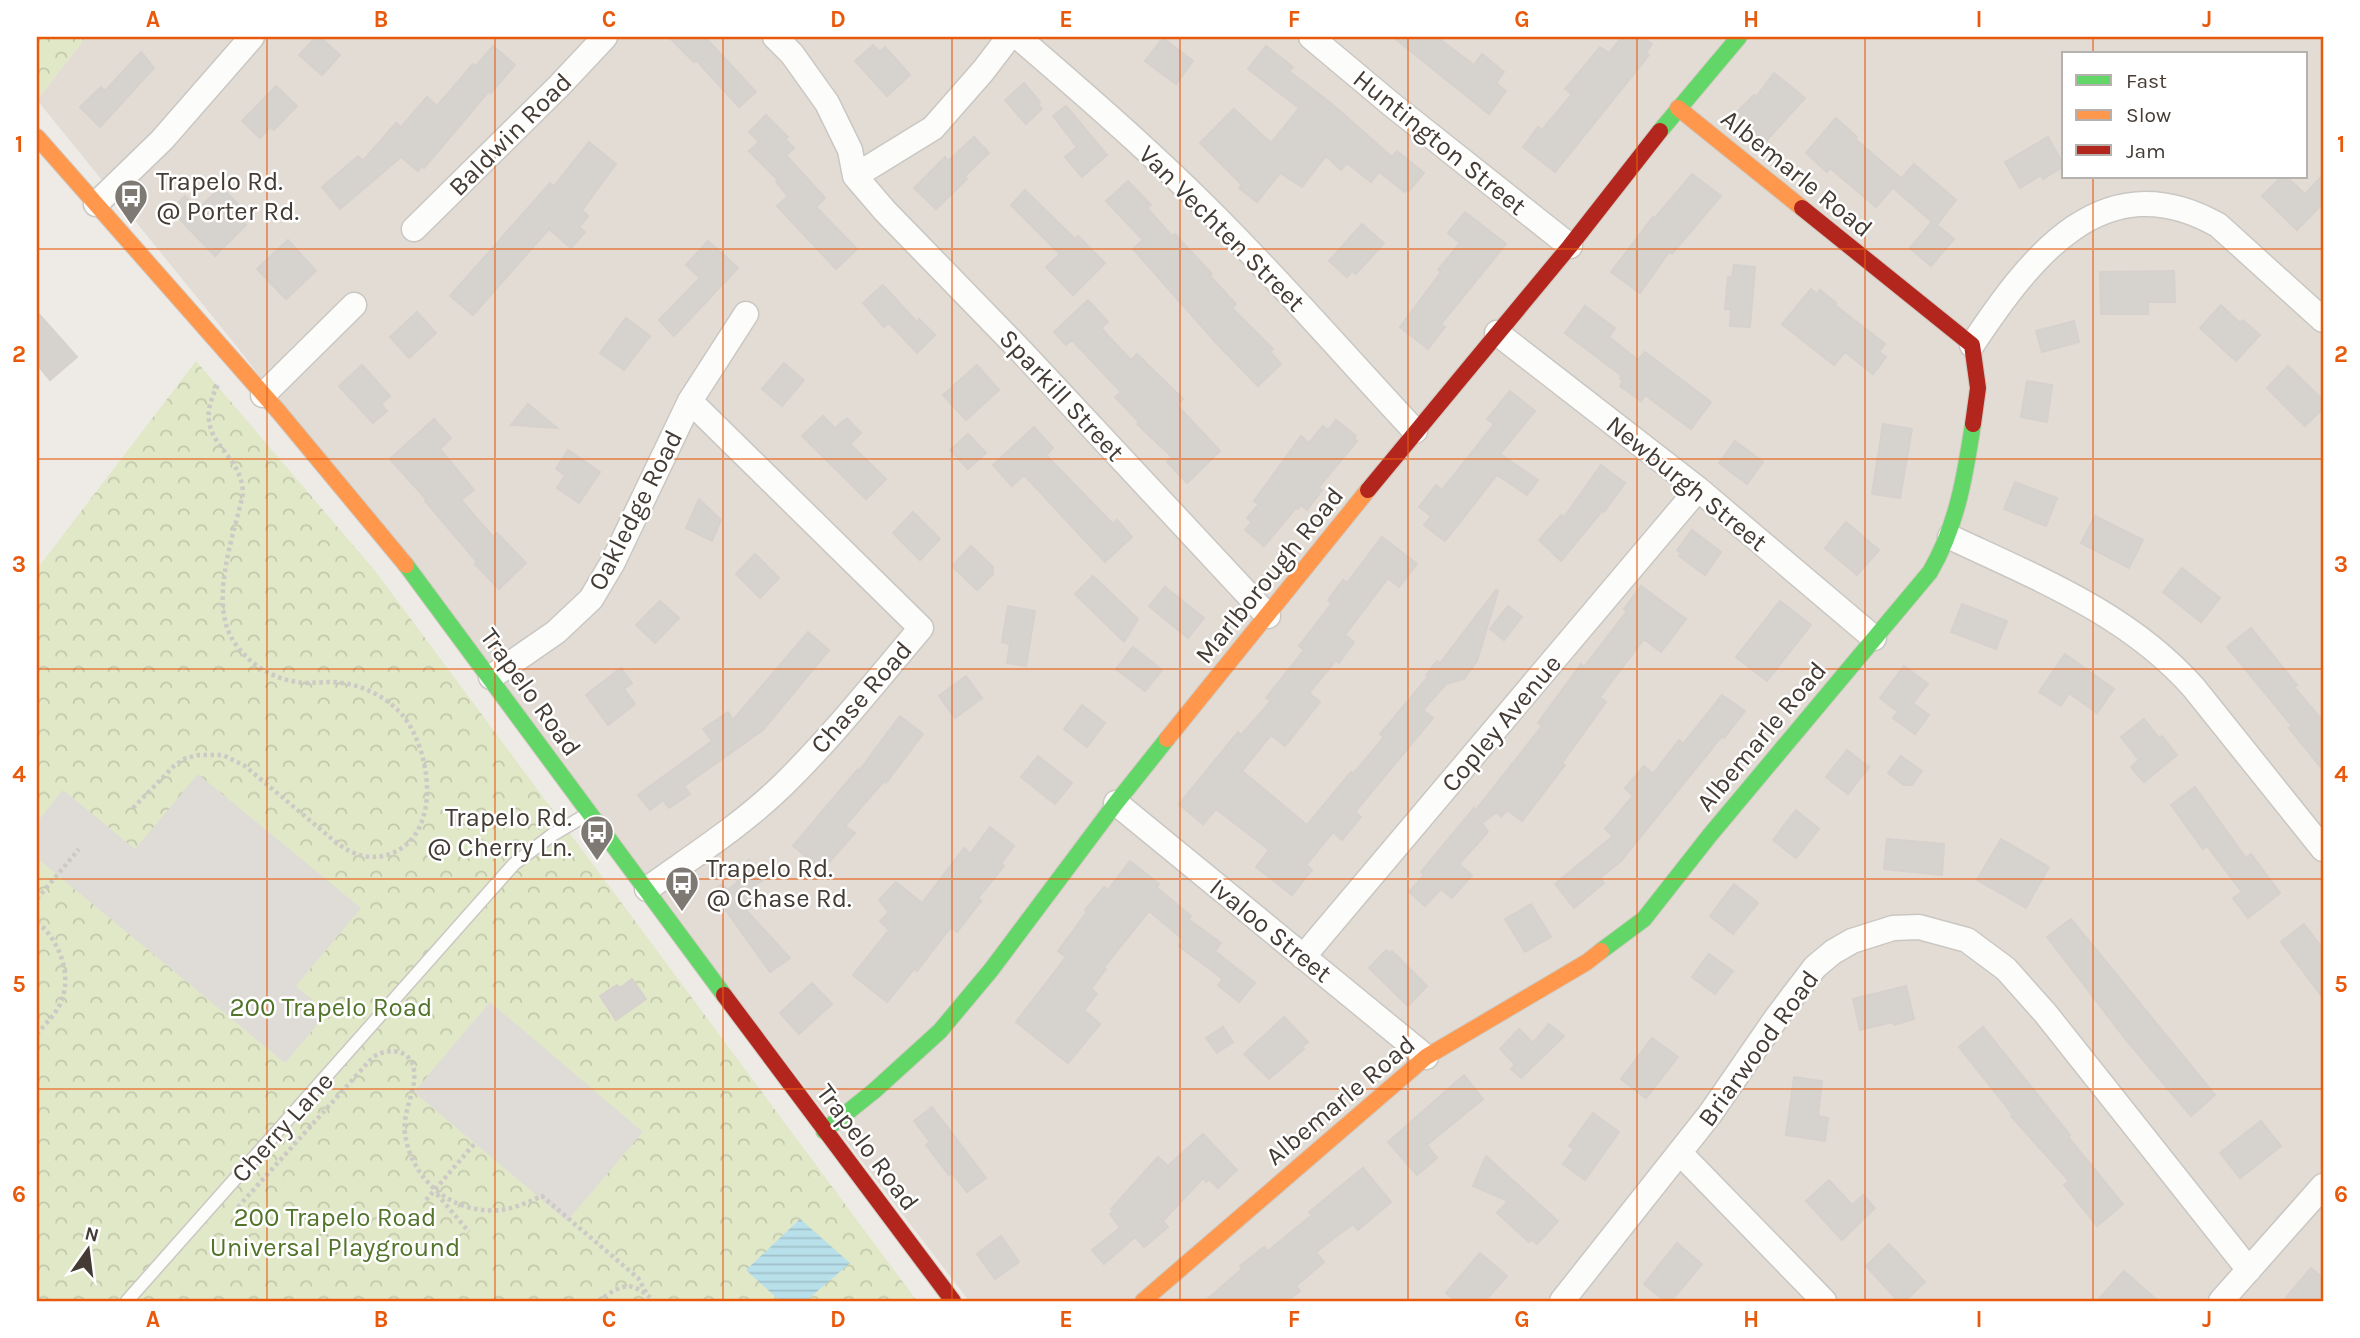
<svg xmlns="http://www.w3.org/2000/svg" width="2360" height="1338" font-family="Karla,sans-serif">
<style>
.residential{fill:#e2dcd4;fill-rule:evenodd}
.park{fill:url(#park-crowns)}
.parking{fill:#dfdcd8}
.water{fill:url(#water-rules)}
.building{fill:#d6d2ce;stroke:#d6d1cd;stroke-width:2}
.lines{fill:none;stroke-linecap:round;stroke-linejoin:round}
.lane-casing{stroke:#cac7c3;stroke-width:15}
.street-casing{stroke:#cac7c3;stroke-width:27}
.fast-casing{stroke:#cfc8bf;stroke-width:18}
.slow-casing{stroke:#cfc8bf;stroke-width:18}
.jam-casing{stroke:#cfc8bf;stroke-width:18}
.path{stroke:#ccc9c6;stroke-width:4.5;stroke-dasharray:3.5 3.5;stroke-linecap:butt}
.lane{stroke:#fcfcfb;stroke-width:12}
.street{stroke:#fcfcfb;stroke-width:24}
.fast{stroke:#63d668;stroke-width:16}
.slow{stroke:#ff974d;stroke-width:16}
.jam{stroke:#b3261e;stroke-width:16}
.grid{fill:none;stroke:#e8590c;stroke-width:2;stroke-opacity:0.55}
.labels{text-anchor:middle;stroke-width:5;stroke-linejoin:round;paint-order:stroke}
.street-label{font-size:26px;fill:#433b34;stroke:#fff}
.poi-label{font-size:26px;fill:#433b34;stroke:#fff;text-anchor:start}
.park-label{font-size:26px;fill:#52732a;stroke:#fff}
.neatline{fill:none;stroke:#e8590c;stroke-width:2.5}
.grid-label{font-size:23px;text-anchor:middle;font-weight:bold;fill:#e8590c}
</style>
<defs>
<pattern id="park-crowns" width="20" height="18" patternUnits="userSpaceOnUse" patternTransform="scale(1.75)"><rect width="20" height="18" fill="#e1e8c7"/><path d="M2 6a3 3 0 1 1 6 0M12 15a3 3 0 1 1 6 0" fill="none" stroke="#c2c8ac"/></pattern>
<pattern id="water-rules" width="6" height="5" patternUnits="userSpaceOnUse" patternTransform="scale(1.75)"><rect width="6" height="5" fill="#b8e0eb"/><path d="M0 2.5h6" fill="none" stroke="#9fc1ca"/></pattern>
</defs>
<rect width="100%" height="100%" fill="#eeebe7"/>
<!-- residential -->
<path class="residential" d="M86,37H2323V1301H969L238,348L37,100ZM2064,54H2306V177H2064Z"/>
<!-- park -->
<path class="park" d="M37,37H86L37,100Z
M196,361L376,572L917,1301H37V569Z"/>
<!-- parking -->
<path class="parking" d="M198,774L361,908L296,986L327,1013L285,1063L37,858V822L63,790L135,849Z
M490,1002L643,1132L567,1221L414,1092Z"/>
<!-- water -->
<path class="water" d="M800,1219L850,1263L806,1301H780L746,1270Z"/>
<!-- building -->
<path class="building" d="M316,37H320L340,55L322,75L299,55Z
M669,37H705L756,92L739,107L696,60L694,62Z
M1393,37H1437L1474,65L1482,54L1504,72L1496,83L1506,91L1489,114Z
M1622,37H1642L1652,44L1646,53L1649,55L1555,172L1523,147L1538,127L1542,130L1572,94L1565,89L1600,47L1609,53Z
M1163,38L1193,61L1176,84L1145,61Z
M873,45L880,52L885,47L910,75L887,96L855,61Z
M493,46L515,65L491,93L489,91L424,168L422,166L418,171L401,157L340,209L322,187L358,156L363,161L396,123L401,127L427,97L437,106L473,64L476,66Z
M1266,46L1293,67L1289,71L1332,104L1392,157L1397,151L1424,173L1409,191L1407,189L1405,192L1379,172L1371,182L1347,163L1341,170L1326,156L1302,187L1280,173L1257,202L1239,188L1242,185L1200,143L1234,109L1271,143L1299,108L1248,69Z
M141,52L154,68L100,127L80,107L101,87L105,91Z
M1774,73L1805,98L1765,142L1735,114L1754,95L1756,97Z
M1024,83L1040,102L1038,104L1042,109L1026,124L1005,100Z
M276,86L297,106L274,130L270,127L260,138L242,121Z
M1066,106L1107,155L1082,177L1065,157L1077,147L1053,116Z
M766,115L788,137L785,139L794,148L786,155L825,198L816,207L857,249L836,269L777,206L788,196L776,182L778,180L749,151L759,142L749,132Z
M1836,118L1857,137L1855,139L1901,178L1876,207L1830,168L1827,172L1806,153Z
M974,137L989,153L964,177L967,179L936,209L914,188L945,157L948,161Z
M2048,137L2064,166L2043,179L2041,175L2020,188L2005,162Z
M589,142L616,164L582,210L588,216L579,227L585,232L571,248L549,229L473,315L450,296L550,183L554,186Z
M1914,164L1956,200L1937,225L1954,239L1931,266L1910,248L1932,222L1893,188Z
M1692,174L1721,196L1672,254L1669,252L1640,293L1611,272L1653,217L1654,219Z
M2323,175V203L2297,230L2262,196L2281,177H2287L2305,194Z
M1128,181L1151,205L1147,208L1172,236L1175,234L1212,274L1210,276L1236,304L1232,308L1273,349L1270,352L1281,364L1258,386L1219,346L1133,249L1143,240L1106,201Z
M221,187L242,208L236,214L246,225L215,256L171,210L185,196L198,209Z
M1025,190L1075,239L1078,236L1105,263L1073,295L1046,267L1060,254L1011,205Z
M1465,212L1506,244L1441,324L1445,327L1428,349L1400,327L1441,272L1438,270L1460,243L1448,233Z
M1362,224L1384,243L1356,274L1352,271L1347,277L1329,261Z
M288,240L316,271L286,299L257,269Z
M708,241L738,268L674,336L659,320L700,278L686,265Z
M1734,265L1755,267L1750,327L1730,326L1731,309H1725L1728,277H1732Z
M2174,271L2175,302H2148V314H2101L2100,272Z
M883,285L917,322L919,319L935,335L917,353L889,323L884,327L863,303Z
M1811,289L1817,294L1820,290L1836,303L1835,305L1885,344L1879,352L1886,357L1873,374L1845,352L1834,365L1782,324Z
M1088,300L1108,322L1101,328L1131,360L1137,354L1183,399L1177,405L1220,451L1187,483L1167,462L1172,457L1137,424L1139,422L1115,397L1121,392L1072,340L1066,345L1054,332Z
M2221,305L2240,323L2243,320L2260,335L2236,361L2200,328Z
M1585,306L1615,328L1609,337L1638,360L1645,352L1711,402L1691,429L1645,395L1641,401L1620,386L1623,381L1620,379L1622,376L1565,333Z
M37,312L77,357L50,380L37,364Z
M417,312L436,333L409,358L390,337Z
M626,318L650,336L624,370L600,353Z
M2074,321L2079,342L2042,352L2036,331Z
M784,363L804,380L782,406L762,389Z
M362,365L390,396L381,404L387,411L373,423L339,386Z
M977,365L999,390L966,420L943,395Z
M2288,366L2323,400V408L2305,426L2267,388Z
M2027,381L2052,385L2047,422L2021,417Z
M1510,391L1535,411L1500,454L1538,480L1527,495L1497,475L1445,541L1424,525L1431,516L1419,507L1436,485L1442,490L1494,424L1487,419Z
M528,404L557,428L511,425Z
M823,416L835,428L847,418L861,433L850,444L886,479L866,499L802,436Z
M434,419L451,438L440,449L474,490L461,500L493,537L497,533L526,563L499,589L475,564L477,562L425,501L426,499L390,459Z
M1336,420L1356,436L1354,439L1357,441L1318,488L1322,490L1307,510L1301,505L1298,509L1296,508L1264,546L1245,530L1252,522L1247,518L1259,504L1254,501L1301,436L1309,443L1323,426L1328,430Z
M1883,424L1912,429L1900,498L1872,494Z
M1034,427L1053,448L1046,455L1113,524L1117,520L1132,537L1105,562L1024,475L1012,486L993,465Z
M968,434L986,453L968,469L950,450Z
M1735,441L1763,462L1747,484L1719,463Z
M568,450L600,472L579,503L557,488L565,475L556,469Z
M1601,465L1625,483L1604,512L1602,511L1561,561L1539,540L1561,515L1564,517Z
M2015,482L2057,498L2046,526L2004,509Z
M699,499L721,520L712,541L686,528Z
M913,512L940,539L920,560L893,533Z
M2095,516L2143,540L2129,568L2081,543Z
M1846,522L1879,550L1857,575L1825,548Z
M1692,530L1721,552L1705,575L1679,556L1681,553L1677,550Z
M1382,537L1417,564L1399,587L1388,578L1345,635L1354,642L1339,663L1336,660L1309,693L1320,702L1285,746L1271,735L1242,771L1307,825L1351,772L1353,774L1384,737L1380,734L1428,677L1426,675L1437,661L1440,663L1496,590L1498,591L1477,661L1464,679L1446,684L1423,710L1433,718L1355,812L1361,817L1342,840L1333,832L1306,865L1312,870L1292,895L1256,867L1269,850L1216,809L1203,824L1179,804L1238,732L1241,735L1271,701L1266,698L1304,650L1299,646L1332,603L1328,600L1343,580L1347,583Z
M971,546L993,567V574L977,590L952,566Z
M755,554L779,578L760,598L736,574Z
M2182,568L2220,598L2201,622L2163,592Z
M1093,576L1138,619L1124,642L1075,594Z
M1641,586L1686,619L1661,652L1644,639L1600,697L1606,702L1562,763L1565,765L1522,821L1507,810L1501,817L1497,812L1482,823L1488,832L1459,864L1472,875L1452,898L1441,889L1425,906L1409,892L1424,875L1421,872L1474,808L1475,811L1542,726L1538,723L1581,664L1584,667L1627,611L1624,609Z
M1165,587L1204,618L1188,638L1149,606Z
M660,601L679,618L655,643L636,625Z
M1780,601L1811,625L1767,681L1736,657Z
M1962,604L2007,621L1996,649L1951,632Z
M1008,606L1035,611L1026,666L1007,663L1010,644L1002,642Z
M1508,606L1522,617L1504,640L1490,629Z
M2251,628L2297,685L2294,687L2323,721V770L2289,728L2292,726L2227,647Z
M808,632L829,650L763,730L684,786L690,794L669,808L663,800L650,810L638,795L712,741L703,729L728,712L733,720Z
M1133,647L1162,670L1145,691L1116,669Z
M2065,654L2114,689L2097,713L2069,693L2061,706L2039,692Z
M1904,666L1928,684L1913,703L1929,715L1915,734L1893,718L1898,712L1880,698Z
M621,668L632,683L624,689L635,704L608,725L586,695Z
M966,676L982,698L955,718L939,696Z
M1722,695L1745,711L1724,738L1722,736L1621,861L1600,878L1604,883L1574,908L1555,884L1613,836L1605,829L1633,796L1625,788L1644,766L1653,774L1679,740L1683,744Z
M1082,705L1105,723L1087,747L1064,729Z
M900,716L923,734L886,783L884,781L845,826L855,833L826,866L822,863L818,867L793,846L858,769L859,771Z
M2144,719L2159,738L2162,736L2177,755L2144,782L2131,767L2139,760L2121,737Z
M1847,750L1869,767L1848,794L1826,777Z
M1038,756L1072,783L1055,804L1021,777Z
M1901,756L1922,771L1912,785H1904L1888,773Z
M2195,787L2246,858L2251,854L2280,893L2248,918L2233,898L2242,892L2207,846L2203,849L2171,805Z
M1796,810L1819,829L1796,858L1773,840Z
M990,827L1014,846L1001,864L1004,866L978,898L981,901L957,932L951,927L917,971L914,969L887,1002L853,975L889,930L880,921L889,912L879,900L896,882L922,903L964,848L970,854Z
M1887,839L1944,844L1942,875L1884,869Z
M2001,839L2049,867L2026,908L1977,880Z
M749,860L763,880L754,886L760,895L746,910L790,958L770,972L712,891L722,884L727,890L738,882L731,873Z
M1130,861L1159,884L1156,887L1191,916L1188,919L1221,943L1215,951L1255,983L1239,1002L1218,985L1223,979L1179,946L1184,940L1149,911L1104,967L1106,969L1091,989L1097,994L1084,1010L1100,1024L1068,1063L1016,1022L1066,957L1058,951L1087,912L1085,910L1104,887L1108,890Z
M1734,884L1758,903L1733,934L1710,916Z
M1531,904L1551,937L1525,952L1505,919Z
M2071,919L2215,1095L2191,1116L2127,1041L2047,937Z
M2304,924L2323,949V998L2281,942Z
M1386,950L1390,953L1392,951L1427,986L1408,1006L1369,968Z
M1709,954L1733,971L1715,994L1692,977Z
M632,979L646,999L616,1020L600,996L617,985L620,988Z
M812,983L832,1004L799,1034L780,1013Z
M1906,986L1914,1019L1894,1025L1893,1022L1860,1030L1853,999Z
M1284,1017L1308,1042L1302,1047L1304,1049L1269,1079L1244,1054Z
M1549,1024L1564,1036L1521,1078L1511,1069L1515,1064L1500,1049L1519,1029L1533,1043Z
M1223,1027L1233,1042L1217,1053L1206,1038Z
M1983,1027L2070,1135L2068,1137L2123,1204L2097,1226L2064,1185L2069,1181L2011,1116L2013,1115L1959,1047Z
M1652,1038L1678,1057L1646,1098L1621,1079Z
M1464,1075L1483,1099L1427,1145L1437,1158L1417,1175L1388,1142Z
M1794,1077L1822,1081L1818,1116L1828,1118L1825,1141L1786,1135Z
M932,1107L986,1178L967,1192L952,1173L949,1175L926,1145L930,1142L914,1121Z
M1593,1113L1619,1132L1585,1180L1563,1164L1574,1149L1569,1146Z
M2261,1121L2281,1146L2240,1178L2220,1153Z
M1203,1134L1237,1170L1218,1188L1209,1179L1206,1182L1203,1178L1163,1221L1168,1227L1144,1247L1135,1237L1104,1264L1092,1250L1120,1228L1110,1214L1113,1212L1111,1209L1158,1157L1168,1166Z
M1486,1156L1558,1221L1537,1244L1531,1239L1529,1242L1497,1213L1508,1201L1473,1186Z
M1363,1168L1391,1202L1358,1230L1353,1224L1316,1252L1324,1262L1296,1286L1300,1291L1287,1301H1205L1242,1269L1240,1266L1264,1247L1268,1251L1312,1215L1309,1212Z
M1829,1180L1852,1205L1863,1195L1875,1208L1842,1240L1806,1201Z
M1001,1236L1019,1262L995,1279L977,1254Z
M1677,1243L1702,1264L1671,1301H1665L1644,1284Z
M1889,1244L1925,1282L1905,1301H1898L1866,1266Z
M1480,1253L1507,1276L1485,1301H1456L1446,1293Z
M2311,1268L2323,1278V1301H2283Z
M2124,1271L2158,1301H2097Z"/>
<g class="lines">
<!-- lane casing -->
<g class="lane-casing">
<path id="lane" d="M127,1301L514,864L552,835L586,815"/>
</g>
<!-- street casing -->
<g class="street-casing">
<path id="street" d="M775,37L792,54L827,103L850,150L855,176L885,211L1022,352L1268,616
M1018,37C1096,104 1174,172 1245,247C1303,307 1358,370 1415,431
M1311,37L1391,104L1570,246
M855,176L933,128L983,71L1009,37
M96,204L162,140L252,37
M414,229L559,86L605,37
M1497,333L1698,489L1874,638
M1972,345C2030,258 2103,160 2218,225L2323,320
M263,395L354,305
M1950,537C2037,578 2129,614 2194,688L2323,849
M491,677L556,632L591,599L613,562L690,401L746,314
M1116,803L1426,1057
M647,889C693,856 742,825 783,785C833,736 876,681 921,628L690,401
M1303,957L1698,489
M1680,1153L1824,1301
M1562,1301L1710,1114L1777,1017L1815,967L1833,952L1852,941L1893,928L1919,927L1967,940L2006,969L2046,1014L2249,1270
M2221,1301L2323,1186"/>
</g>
<!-- fast casing -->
<g class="fast-casing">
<path id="fast" d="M1660,131L1739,37
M406,565L724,995
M1601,951L1644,919L1710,835L1930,572C1957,526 1965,476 1973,424
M824,1131L874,1091L940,1031L991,970L1116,803L1167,739"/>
</g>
<!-- slow casing -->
<g class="slow-casing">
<path id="slow" d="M1678,108L1802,208
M37,137L279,412L406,565
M1167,739L1368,490
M1143,1301L1426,1057L1587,962L1601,951"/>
</g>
<!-- jam casing -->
<g class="jam-casing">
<path id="jam" d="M1802,208L1972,345L1978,388L1973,424
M1368,490L1570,246L1660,131
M724,995L953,1301"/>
</g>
<!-- path -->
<path class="path" d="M133,808L175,765L186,758L199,755H223L245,766L338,844C354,855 368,860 387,855C443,838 432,753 404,717C386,695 357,682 329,682C318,682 308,684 297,682C269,678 243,660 230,635C211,596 234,534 243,494C242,447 186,442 219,383
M37,899L79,849
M37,922C60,940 75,980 58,1008C53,1017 44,1025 37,1034
M437,1194L469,1232
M426,1200L475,1143
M238,1207L372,1058C386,1047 411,1048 414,1070C417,1090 402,1111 405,1134C412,1181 453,1215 501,1210C515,1208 529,1202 542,1196L638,1278L647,1294
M598,1301C623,1284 630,1279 654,1301"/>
<!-- lane -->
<use href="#lane" class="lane"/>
<!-- street -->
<use href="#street" class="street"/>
<!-- fast -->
<use href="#fast" class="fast"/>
<!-- slow -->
<use href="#slow" class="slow"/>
<!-- jam -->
<use href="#jam" class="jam"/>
</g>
<!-- grid -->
<path class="grid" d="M267,37V1301M495,37V1301M723,37V1301M952,37V1301M1180,37V1301M1408,37V1301M1637,37V1301M1865,37V1301M2093,37V54M2093,177V1301M37,249H2323M37,459H2323M37,669H2323M37,879H2323M37,1089H2323"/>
<!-- icons -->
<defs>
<g id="bus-pin" transform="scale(1.75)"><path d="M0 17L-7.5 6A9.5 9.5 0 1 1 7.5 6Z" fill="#7f7973" stroke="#fff"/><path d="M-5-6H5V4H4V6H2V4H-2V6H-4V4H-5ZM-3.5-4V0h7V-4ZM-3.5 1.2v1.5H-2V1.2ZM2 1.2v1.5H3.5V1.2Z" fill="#fff"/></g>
</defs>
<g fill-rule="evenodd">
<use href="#bus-pin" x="131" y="196"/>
<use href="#bus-pin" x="597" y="832"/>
<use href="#bus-pin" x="682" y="883"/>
</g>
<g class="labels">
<!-- street labels -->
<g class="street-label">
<text transform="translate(510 134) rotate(-45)" y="9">Baldwin Road</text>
<text transform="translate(1440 142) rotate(39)" y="9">Huntington Street</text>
<text transform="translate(1797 173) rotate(39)" y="9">Albemarle Road</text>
<text transform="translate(1222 228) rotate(45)" y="9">Van Vechten Street</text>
<text transform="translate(1062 395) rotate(47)" y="9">Sparkill Street</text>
<text transform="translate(1687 483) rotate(39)" y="9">Newburgh Street</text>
<text transform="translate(635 510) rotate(-63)" y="9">Oakledge Road</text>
<text transform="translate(1269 575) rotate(-51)" y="9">Marlborough Road</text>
<text transform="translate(531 692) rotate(54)" y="9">Trapelo Road</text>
<text transform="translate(861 697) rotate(-49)" y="9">Chase Road</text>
<text transform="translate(1501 723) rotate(-50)" y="9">Copley Avenue</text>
<text transform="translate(1761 736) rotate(-50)" y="9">Albemarle Road</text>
<text transform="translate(1271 930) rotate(39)" y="9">Ivaloo Street</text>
<text transform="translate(1758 1048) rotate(-54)" y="9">Briarwood Road</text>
<text transform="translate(1340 1100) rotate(-40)" y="9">Albemarle Road</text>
<text transform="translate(282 1127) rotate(-48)" y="9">Cherry Lane</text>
<text transform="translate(868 1147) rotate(53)" y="9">Trapelo Road</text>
</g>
<!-- poi labels -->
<g class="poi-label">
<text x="156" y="190">Trapelo Rd.<tspan x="156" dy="30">@ Porter Rd.</tspan></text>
<text x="572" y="826" text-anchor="end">Trapelo Rd.<tspan x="572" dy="30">@ Cherry Ln.</tspan></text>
<text x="706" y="877">Trapelo Rd.<tspan x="706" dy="30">@ Chase Rd.</tspan></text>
</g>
<!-- park labels -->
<g class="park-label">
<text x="331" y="1016">200 Trapelo Road</text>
<text x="335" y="1226">200 Trapelo Road<tspan x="335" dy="30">Universal Playground</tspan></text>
</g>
</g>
<!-- border -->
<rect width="2360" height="1338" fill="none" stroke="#ffffff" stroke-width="77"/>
<!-- legend -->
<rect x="2062" y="52" width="245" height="126" fill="#ffffff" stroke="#b4b1ae" stroke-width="2"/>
<rect x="2076" y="75" width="35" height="10" fill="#63d668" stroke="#b4b1ae" stroke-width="2"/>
<text x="2126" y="88" font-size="21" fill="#433b34">Fast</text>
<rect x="2076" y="110" width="35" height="10" fill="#ff974d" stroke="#b4b1ae" stroke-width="2"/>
<text x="2126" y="122" font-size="21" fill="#433b34">Slow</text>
<rect x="2076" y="145" width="35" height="10" fill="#b3261e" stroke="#b4b1ae" stroke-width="2"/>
<text x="2126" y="158" font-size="21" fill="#433b34">Jam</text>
<!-- north arrow -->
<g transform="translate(88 1250) rotate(14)" stroke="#ffffff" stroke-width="5" paint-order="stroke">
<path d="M0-5L12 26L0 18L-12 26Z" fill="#433b34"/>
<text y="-10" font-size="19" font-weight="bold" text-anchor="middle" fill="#433b34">N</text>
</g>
<rect x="38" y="38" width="2284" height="1262" class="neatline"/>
<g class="grid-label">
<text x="153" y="27">A</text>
<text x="381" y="27">B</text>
<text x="609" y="27">C</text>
<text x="838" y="27">D</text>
<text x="1066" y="27">E</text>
<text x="1294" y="27">F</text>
<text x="1522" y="27">G</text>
<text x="1751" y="27">H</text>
<text x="1979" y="27">I</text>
<text x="2207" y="27">J</text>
<text x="19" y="152">1</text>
<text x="2341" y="152">1</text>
<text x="19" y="362">2</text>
<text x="2341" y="362">2</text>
<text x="19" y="572">3</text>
<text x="2341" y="572">3</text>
<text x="19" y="782">4</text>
<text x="2341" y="782">4</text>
<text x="19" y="992">5</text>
<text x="2341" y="992">5</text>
<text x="19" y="1202">6</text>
<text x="2341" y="1202">6</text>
<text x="153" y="1327">A</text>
<text x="381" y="1327">B</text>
<text x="609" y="1327">C</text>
<text x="838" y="1327">D</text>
<text x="1066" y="1327">E</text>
<text x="1294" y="1327">F</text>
<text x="1522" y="1327">G</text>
<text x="1751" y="1327">H</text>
<text x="1979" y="1327">I</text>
<text x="2207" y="1327">J</text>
</g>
</svg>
